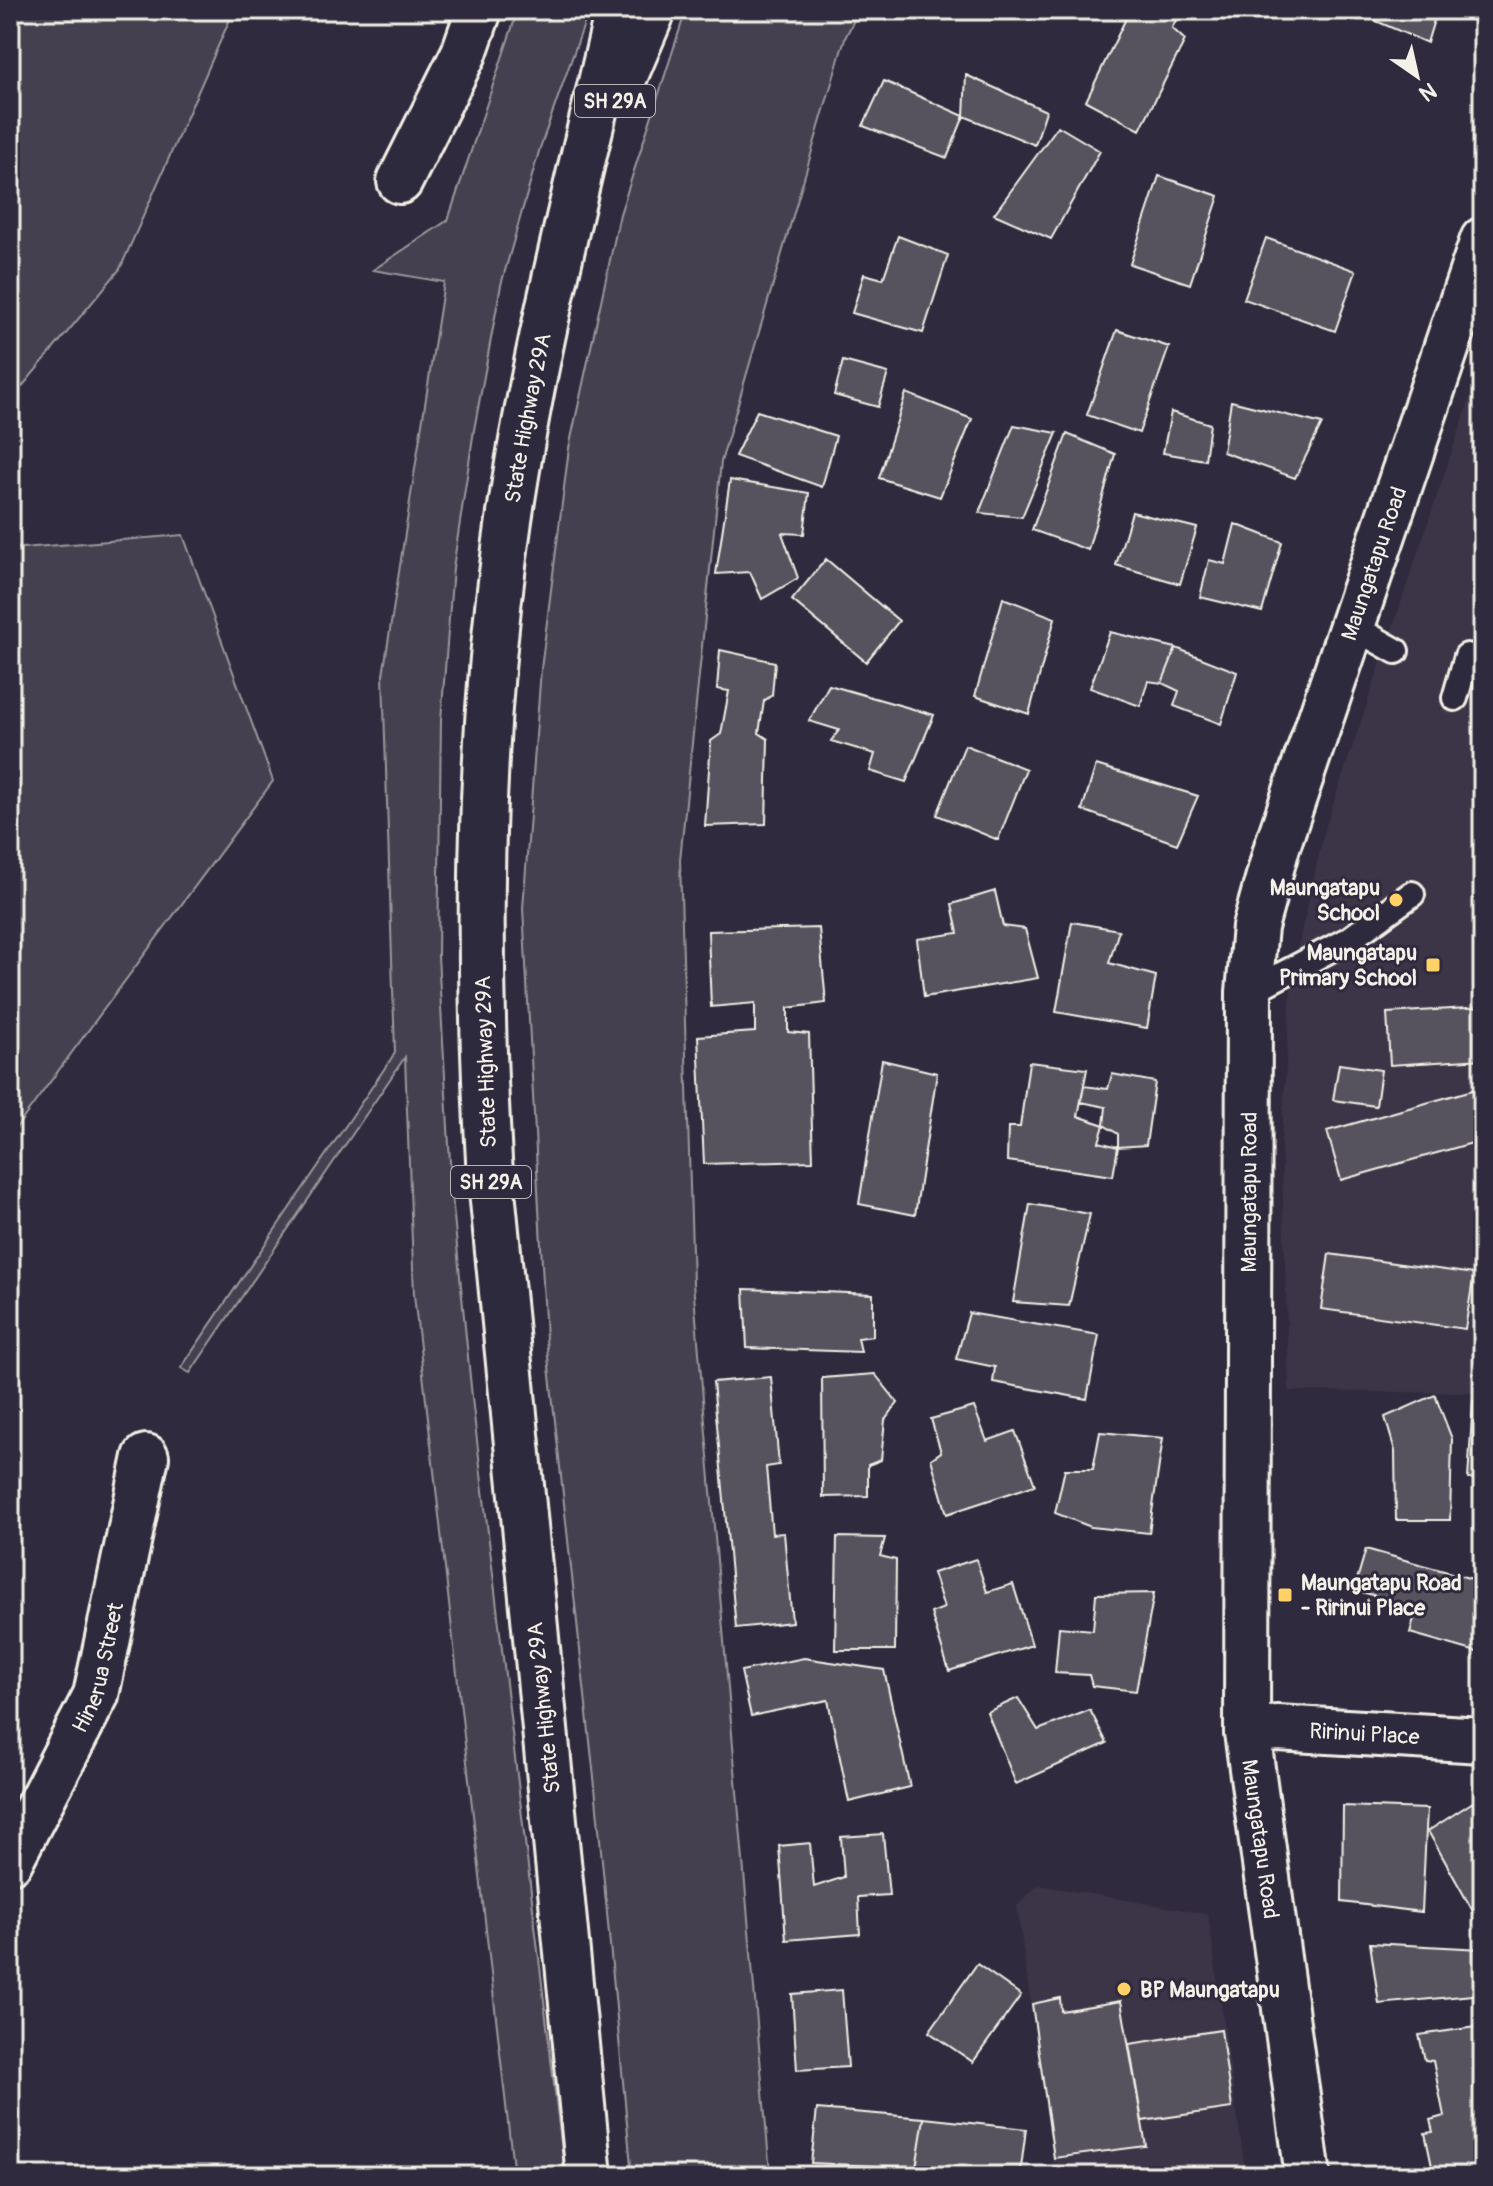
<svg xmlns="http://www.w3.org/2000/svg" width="1493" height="2186" font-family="Pangolin,sans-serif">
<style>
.built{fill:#3b3647}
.green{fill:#454050;stroke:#9c989c;stroke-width:2}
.building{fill:#56525f;stroke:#f4f1e8;stroke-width:2}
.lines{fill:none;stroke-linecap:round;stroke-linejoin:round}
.service-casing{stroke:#f4f1e8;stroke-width:30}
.minor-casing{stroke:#f4f1e8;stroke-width:50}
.tertiary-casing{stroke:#f4f1e8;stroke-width:50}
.trunk-casing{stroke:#f4f1e8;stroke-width:50}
.service{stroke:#2f2a3d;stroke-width:24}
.minor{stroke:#2f2a3d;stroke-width:44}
.tertiary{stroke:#2f2a3d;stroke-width:44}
.trunk{stroke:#2f2a3d;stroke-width:44}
.poi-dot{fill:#ffd166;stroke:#2f2a3d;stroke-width:3}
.labels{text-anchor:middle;stroke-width:6;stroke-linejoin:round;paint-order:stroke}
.shield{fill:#2f2a3d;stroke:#b9b5b5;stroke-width:2}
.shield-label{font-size:20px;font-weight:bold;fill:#f4f1e8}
.street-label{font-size:22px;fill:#f4f1e8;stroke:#2f2a3d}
.poi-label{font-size:22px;font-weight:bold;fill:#f4f1e8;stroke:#2f2a3d;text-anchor:end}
</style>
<rect width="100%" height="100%" fill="#2f2a3d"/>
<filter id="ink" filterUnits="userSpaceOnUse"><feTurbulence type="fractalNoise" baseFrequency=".0125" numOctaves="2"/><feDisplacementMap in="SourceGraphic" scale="16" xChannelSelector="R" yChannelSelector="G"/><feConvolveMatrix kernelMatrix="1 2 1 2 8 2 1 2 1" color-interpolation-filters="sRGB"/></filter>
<g filter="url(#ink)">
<!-- built -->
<path class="built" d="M1483,359V1393L1289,1391L1281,1143L1292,973L1325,828Z
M1038,1885L1208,1914L1246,2176H1055L1017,1906Z"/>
<!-- green -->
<path class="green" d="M10,10H234L120,269L10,401Z
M518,10H589L540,148L501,285L474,430L453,568L441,720L438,956L452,1196L473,1407L565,2176H514L414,1295L405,1057L190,1373L181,1368L395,1053L383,675L444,282L373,270L448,220Z
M686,10H859L845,38L721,462L680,860L693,1283L770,2173L762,2172V2176H632L595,1787L546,1339L523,908L541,669L569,448L620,214Z
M183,535L273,781L10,1136V549Z"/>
<!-- building -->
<path class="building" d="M1130,10H1181L1172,28L1185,40L1140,130L1086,101Z
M1381,10H1437L1427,43L1376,21Z
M966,75L1046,111L1035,145L964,116Z
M884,81L964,116L947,158L863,126Z
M1058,126L1100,151L1051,239L994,214Z
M1159,176L1219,196L1190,284L1130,264Z
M898,236L948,255L923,333L852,313L864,274L883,279Z
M1266,238L1356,271L1335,331L1244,299Z
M1117,330L1169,347L1139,433L1087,415Z
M843,361L888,373L878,407L834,395Z
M906,393L972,419L940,497L879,478Z
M1231,401L1322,424L1295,478L1223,452Z
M757,411L836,436L822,487L735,456Z
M1171,412L1210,424L1205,460L1163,453Z
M1014,425L1057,433L1022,517L979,513Z
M1067,434L1115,454L1088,550L1032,530Z
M1483,449V484L1472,480Z
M730,480L809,493L804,534L782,533L798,578L762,599L750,572L716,574Z
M1132,512L1197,528L1180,584L1116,565Z
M1235,524L1282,542L1262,612L1200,597L1209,560L1225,564Z
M826,559L899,621L866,662L792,600Z
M1003,598L1055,618L1029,714L975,696Z
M1110,632L1176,648L1162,683L1148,681L1140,706L1090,688Z
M1176,648L1237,672L1221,724L1174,706L1179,691L1162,683Z
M720,650L775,662L772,695L764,701L759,733L768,739L766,824L705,826L711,741L721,734L729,691L717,689Z
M829,685L934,715L906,782L870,771L875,754L831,741L839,730L809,721Z
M965,745L1026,769L998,840L937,815Z
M1096,765L1198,796L1177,844L1082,810Z
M995,891L1003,926L1025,929L1038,978L924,997L917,939L958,933L952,904Z
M1072,922L1119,930L1109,963L1156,976L1147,1028L1056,1012Z
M819,928L826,1003L788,1008V1032L809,1034L813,1161L704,1164L698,1036L755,1032V1003L711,1007L708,931Z
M1483,1007V1059L1390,1065L1387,1013Z
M882,1060L937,1073L915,1215L859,1204Z
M1029,1062L1087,1069L1078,1116L1104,1125L1099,1142L1118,1147L1113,1176L1007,1161L1008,1127H1020Z
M1339,1064L1381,1070L1376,1106L1333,1100Z
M1112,1074L1155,1082L1146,1145L1118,1147V1134L1104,1125L1106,1107L1081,1102L1084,1086L1108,1089Z
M1483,1087V1140L1341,1180L1327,1131Z
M1030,1204L1090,1214L1069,1306L1013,1302Z
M1329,1254L1474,1274L1465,1329L1321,1309Z
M744,1289L873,1294V1336L858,1338L861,1352L747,1348Z
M969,1313L1099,1335L1087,1399L993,1382L995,1367L956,1359Z
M875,1374L898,1403L885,1420L881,1460L868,1465V1496L823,1497L822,1378Z
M771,1377L779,1465L766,1467L772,1534L784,1533L792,1622L736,1628L713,1382Z
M1435,1395L1452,1439L1450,1520H1396L1395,1451L1385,1417Z
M1473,1401H1483V1478L1468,1479Z
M974,1407L987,1441L1015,1431L1035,1485L947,1514L931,1459L941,1452L931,1419Z
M1100,1432L1163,1438L1149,1533L1091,1527L1055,1513L1065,1469H1093Z
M837,1537L885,1538L880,1556L896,1560L895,1650H835Z
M1366,1549L1483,1582L1480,1653L1410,1633L1417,1607L1354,1590Z
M976,1559L987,1592L1013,1584L1032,1645L949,1671L931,1613L944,1608L933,1573Z
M1154,1593L1136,1691L1092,1686L1089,1675L1055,1673L1059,1627L1093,1630L1096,1594Z
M804,1658L884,1670L910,1787L849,1802L828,1700L751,1716L741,1671Z
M1018,1698L1038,1730L1090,1710L1107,1743L1016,1784L987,1712Z
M1473,1802L1483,1817V1909L1474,1913L1428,1831Z
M1343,1806L1427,1809L1422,1912L1342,1902Z
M883,1834L889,1895L858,1897L860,1934L786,1940L779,1846L810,1843L814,1887L844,1877L841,1837Z
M1370,1943L1482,1949L1483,1994L1379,2004Z
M977,1964L1021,1995L973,2062L929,2032Z
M842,1990L848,2067L797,2070L792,1994Z
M1060,1998L1061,2011L1121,2001L1146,2146L1054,2158L1032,2004Z
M1483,2026V2176H1434L1425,2133L1433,2132L1430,2120L1444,2116L1433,2061L1425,2060L1419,2035Z
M1221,2030L1232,2108L1142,2121L1129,2044Z
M817,2109L924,2118L916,2168L811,2163Z
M924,2118L1026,2129L1020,2176L916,2168Z"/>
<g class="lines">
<!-- service casing -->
<g class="service-casing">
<path id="service" d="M1350,625L1396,651
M1455,698L1467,656L1483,663
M1249,992L1350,939L1412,894"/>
</g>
<!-- minor casing -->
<g class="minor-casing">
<g id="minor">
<path d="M400,181L464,53L479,10"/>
<path id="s1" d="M1247,1732L1277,1728L1483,1740"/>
<path id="s2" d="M10,1861L96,1695L146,1457"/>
</g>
</g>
<!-- tertiary casing -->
<g class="tertiary-casing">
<g id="tertiary">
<path id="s3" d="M1308,2176L1247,1732L1249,992L1255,927L1277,847L1483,240"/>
</g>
</g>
<!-- trunk casing -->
<g class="trunk-casing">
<g id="trunk">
<path d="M621,85L653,10"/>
<path id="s4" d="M589,2176L489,1160C477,955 478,753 505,549C529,367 577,189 618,10"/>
</g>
</g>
<!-- service -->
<use href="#service" class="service"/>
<!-- minor -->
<use href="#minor" class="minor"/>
<!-- tertiary -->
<use href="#tertiary" class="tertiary"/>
<!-- trunk -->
<use href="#trunk" class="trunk"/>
</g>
</g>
<!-- markers -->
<g class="poi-dot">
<circle cx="1396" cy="900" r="8"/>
<rect x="1425" y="957" width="16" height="16" rx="4"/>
<rect x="1277" y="1587" width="16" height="16" rx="4"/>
<circle cx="1124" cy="1989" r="8"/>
</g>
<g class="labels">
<!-- shield labels -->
<g class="shield">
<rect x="575" y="85" width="80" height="32" rx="6"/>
<rect x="451" y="1166" width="80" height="32" rx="6"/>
</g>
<g class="shield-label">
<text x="615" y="108">SH 29A</text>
<text x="491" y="1189">SH 29A</text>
</g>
<!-- street labels -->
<g class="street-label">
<text dy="8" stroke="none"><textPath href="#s4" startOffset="1766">State Highway 29A</textPath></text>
<text dy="8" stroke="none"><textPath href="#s3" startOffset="1636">Maungatapu Road</textPath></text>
<text transform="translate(485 1062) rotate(-92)" y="8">State Highway 29A</text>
<text dy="8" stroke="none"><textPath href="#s3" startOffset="988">Maungatapu Road</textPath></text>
<text dy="8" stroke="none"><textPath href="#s2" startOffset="214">Hinerua Street</textPath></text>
<text transform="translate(543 1708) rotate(-96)" y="8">State Highway 29A</text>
<text dy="8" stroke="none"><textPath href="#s1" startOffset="118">Ririnui Place</textPath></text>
<text transform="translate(1261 1839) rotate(82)" y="8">Maungatapu Road</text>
</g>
<!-- poi labels -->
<g class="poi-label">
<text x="1380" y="895">Maungatapu<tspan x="1380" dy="25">School</tspan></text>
<text x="1417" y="960">Maungatapu<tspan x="1417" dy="25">Primary School</tspan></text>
<text x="1301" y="1590" text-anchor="start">Maungatapu Road<tspan x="1301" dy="25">- Ririnui Place</tspan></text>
<text x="1140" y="1997" text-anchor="start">BP Maungatapu</text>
</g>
</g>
<!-- margin -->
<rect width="1493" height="2186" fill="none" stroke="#2f2a3d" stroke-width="40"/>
<rect x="20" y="20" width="1453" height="2146" fill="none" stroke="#f4f1e8" stroke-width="3" filter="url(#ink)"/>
<!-- north arrow -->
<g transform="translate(1417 76) rotate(146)" stroke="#2f2a3d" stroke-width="6" paint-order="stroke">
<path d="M0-6L14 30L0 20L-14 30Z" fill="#f4f1e8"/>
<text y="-12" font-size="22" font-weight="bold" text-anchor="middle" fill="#f4f1e8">N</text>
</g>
</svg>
